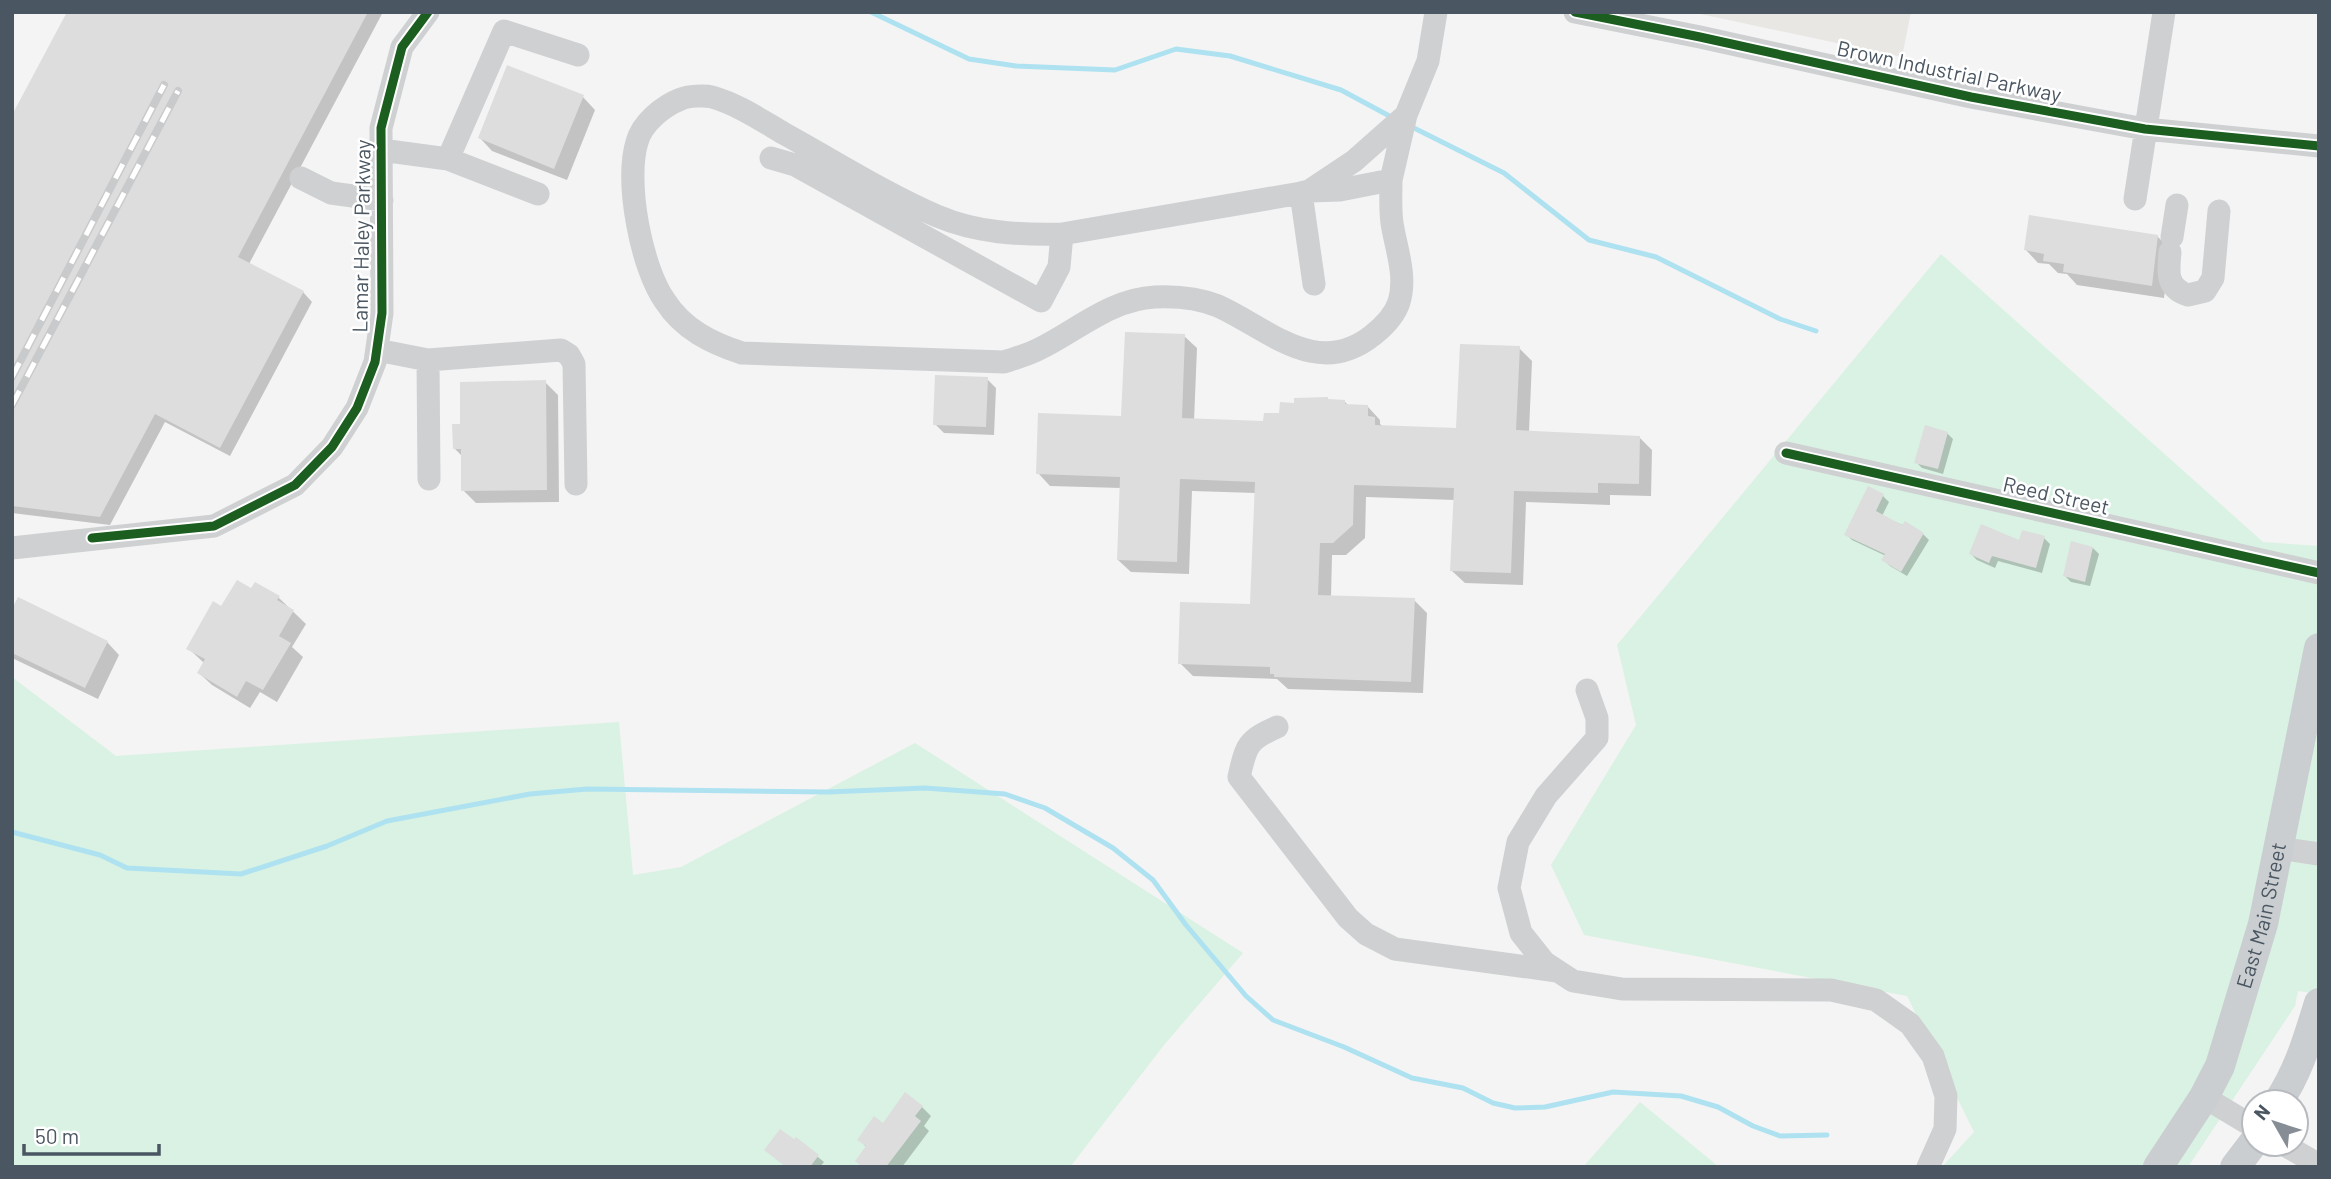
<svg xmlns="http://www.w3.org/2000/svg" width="2331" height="1179" font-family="Barlow,sans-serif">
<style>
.commercial{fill:#e8e7e3}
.green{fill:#d9f2e3}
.shadow{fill:#0003}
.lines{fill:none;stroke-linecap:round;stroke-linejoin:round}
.stream{stroke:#aee2f0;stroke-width:5}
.building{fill:#ddddde}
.minor{stroke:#ced0d2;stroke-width:23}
.major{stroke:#caced1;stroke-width:30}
.rail-casing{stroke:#c9cacc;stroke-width:8}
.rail{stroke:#fff;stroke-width:5;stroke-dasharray:16;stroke-linecap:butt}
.cycleway-casing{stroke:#fff;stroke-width:13}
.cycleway{stroke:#1b5e20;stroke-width:9}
.labels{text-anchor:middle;stroke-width:5;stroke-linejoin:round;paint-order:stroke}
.street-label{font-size:21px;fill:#4a5661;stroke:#fff}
</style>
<rect width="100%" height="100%" fill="#f4f4f4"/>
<!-- commercial -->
<path class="commercial" d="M1691,12H1911L1902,57Z"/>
<!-- green -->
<path class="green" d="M1941,254L2263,542L2319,546V994L2298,991L2295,1006L2188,1167H1942L1974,1132L1907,996L1584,935L1551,865L1636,725L1617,645Z
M12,677L116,756L619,722L633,875L681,867L915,743L1243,953L1164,1045L1070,1167H12Z
M1640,1102L1719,1167H1583Z"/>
<!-- shadow -->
<path class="shadow" d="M69,12H383L249,264L303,292L312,302L230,456L165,422L110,525L12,513V119Z
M583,97L595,110L567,180L492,151L480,138Z
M2157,236L2170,249L2164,298L2077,285L2067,274L2058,273L2049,264L2038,263L2026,250Z
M1184,336L1197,348L1194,421L1265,423L1281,415L1330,401H1344L1349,406L1368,407L1380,420V424L1384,427L1458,430L1519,348L1532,361L1529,432L1639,437L1652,450L1651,496L1610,495V505L1526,502L1523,585L1465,583L1452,571L1455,500L1366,497L1365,538L1346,555H1332L1331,597L1414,600L1427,613L1423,693L1288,689L1277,679L1193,676L1180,663L1252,606L1256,493L1192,491L1189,574L1131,572L1118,560L1121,488L1050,486L1038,473L1123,418Z
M987,379L996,388L994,435L944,433L935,424Z
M545,382L558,395L559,502L476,503L463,490L462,456L454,448Z
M1947,433L1953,439L1943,474L1922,468L1916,462Z
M1869,489L1883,496L1889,502L1882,516L1923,534L1929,540L1907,576L1890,566L1884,560L1886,556L1852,540L1846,534Z
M2044,538L2050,544L2042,573L1998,561L1995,568L1977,560L1971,554Z
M2093,548L2099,554L2090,586L2071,582L2065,576Z
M256,584L279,598L306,624L292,647L303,657L277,702L260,692L250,708L212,685L199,673L204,663L188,648L222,609L252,591Z
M12,613L107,642L119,655L98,699L12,658Z
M922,1107L931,1116L924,1126L929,1131L902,1167H863L867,1148L859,1139Z
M796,1139L824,1162L820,1167H787Z"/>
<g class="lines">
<!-- stream -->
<path class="stream" d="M871,12L969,59L1016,66L1115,70L1176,49L1230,56L1341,90L1395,119
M1410,126L1504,173L1589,240L1656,257L1780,319L1816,331
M12,832L100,855L127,868L241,874L327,846L387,821L530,794L587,789L828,792L925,788L1005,794L1045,808L1113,848L1153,880L1186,925L1246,996L1273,1020L1344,1047L1412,1078L1463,1088L1493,1103L1515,1108L1545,1107L1613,1092L1681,1096L1718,1107L1753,1126L1780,1136L1827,1135"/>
</g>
<!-- building -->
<path class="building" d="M67,12H368L238,257L304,291L220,448L155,414L100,517L12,506V115Z
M507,65L584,95L554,169L478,138Z
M2029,215L2158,235L2152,286L2063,272L2064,264L2043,261L2044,254L2024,250Z
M1125,332L1185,334L1182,418L1263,421L1264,413H1279L1280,402L1294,403V398L1328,397V399L1345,400V404L1368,405V416L1375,417V425L1456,428L1460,344L1520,346L1516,430L1640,436L1639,484L1598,483V493L1514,491L1511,573L1450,571L1454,488L1354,485L1353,525L1333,543H1320L1318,595L1415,598L1411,682L1274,677V674H1270V667L1178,664L1180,602L1250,604L1255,482L1180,479L1177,562L1117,560L1120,477L1036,474L1038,413L1121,416Z
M935,375L988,377L986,427L933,425Z
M546,380L547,490L461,491V449H453L452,424H460V382Z
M1925,425L1948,432L1938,469L1914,463Z
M1868,486L1884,494L1876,511L1902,525L1905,521L1924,533L1901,572L1881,560L1885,554L1844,535Z
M1981,524L2019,540L2022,530L2045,536L2036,568L1992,556L1989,563L1969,554Z
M2071,541L2093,547L2085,582L2063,576Z
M237,580L251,588L255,582L280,596L277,600L294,610L279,636L291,643L263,690L246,681L237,697L197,673L205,659L186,649L213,601L221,606Z
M18,597L108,641L85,688L12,653V609Z
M905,1092L923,1106L915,1116L921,1121L886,1167H862L855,1161L866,1146L857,1140L874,1116L883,1123Z
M780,1129L794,1139L796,1137L819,1155L810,1167H786L764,1150Z"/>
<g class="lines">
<!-- minor -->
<path class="minor" d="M1575,12L1700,37L1971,97L2145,129L2319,146
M1406,115L1428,61L1436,12
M381,150L448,159L538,194
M771,158L795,165L1041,301L1059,267L1062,234L1301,193
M448,159L504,31L578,55
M301,178L331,193L382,200
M1309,191L1340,190L1391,180L1406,115L1354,161L1309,191L1301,193L1314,284
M2135,199L2164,12
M1062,234C1019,235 977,233 937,216C884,193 834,161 783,133C761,120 737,104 712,97C705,95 688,96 681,99C663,106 642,123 637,142C625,182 641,267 665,301C683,329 711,343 742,353L1004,362C1015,358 1028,355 1039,349C1076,331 1111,299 1155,297C1176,296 1198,298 1218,306C1269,329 1317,380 1373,335C1383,327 1395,315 1399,302C1407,276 1396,249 1392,223C1390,209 1391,194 1391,180
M2172,237L2177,205
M2170,252C2168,272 2166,288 2188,295L2205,291L2213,278L2219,211
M377,350L428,360L561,350L569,355L574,364L576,484
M428,360L429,479
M1786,453L2319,573
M12,548L214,526L295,485L332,447L357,408L375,362L382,313L381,128L402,47L428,12
M1587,690L1597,718V738L1546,796L1518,842L1509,888L1521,933L1544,962L1573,981L1622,989L1831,990L1876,1000L1910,1024L1933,1056L1946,1096L1945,1129L1928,1167
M1277,727C1247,740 1246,746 1239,777L1348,918L1366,934L1395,949L1557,971
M2278,848L2319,854
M2204,1097L2254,1127
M2283,1144L2319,1165"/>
<!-- major -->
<g class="major">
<path d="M2278,1102C2299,1071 2308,1038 2319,1003"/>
<path id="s1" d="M2158,1167L2204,1097L2220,1066L2263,924L2319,648"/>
<path d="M2235,1167L2254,1142"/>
</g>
<!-- rail casing -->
<g class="rail-casing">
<path id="rail" d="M12,377L164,85
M12,405L178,91"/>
</g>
<!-- rail -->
<use href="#rail" class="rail"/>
<!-- cycleway casing -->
<g class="cycleway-casing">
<path id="cycleway" d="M1575,12L1700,37L1971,97L2145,129L2319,146
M1786,453L2319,573
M92,538L214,526L295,485L332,447L357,408L375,362L382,313L381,128L402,47L428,12"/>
</g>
<!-- cycleway -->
<use href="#cycleway" class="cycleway"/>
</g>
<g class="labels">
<!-- street labels -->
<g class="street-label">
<text transform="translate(1949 72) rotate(12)" y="7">Brown Industrial Parkway</text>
<text transform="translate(362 236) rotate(-89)" y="7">Lamar Haley Parkway</text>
<text transform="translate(2056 496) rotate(13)" y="7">Reed Street</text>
<text dy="7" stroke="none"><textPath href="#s1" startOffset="275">East Main Street</textPath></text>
</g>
</g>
<!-- border -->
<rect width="2331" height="1179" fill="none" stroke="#4a5661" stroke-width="28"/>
<!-- north arrow -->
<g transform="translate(2275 1123) rotate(309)"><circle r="33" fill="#ffffff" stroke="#b7bbc0" stroke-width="2"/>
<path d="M0-5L12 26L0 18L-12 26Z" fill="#868d94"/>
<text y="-10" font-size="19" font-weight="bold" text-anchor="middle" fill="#4a5661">N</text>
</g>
<!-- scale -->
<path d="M24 1144v10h135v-10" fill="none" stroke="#4a5661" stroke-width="3.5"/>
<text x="35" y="1144" font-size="21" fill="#4a5661" stroke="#ffffff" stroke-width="5" paint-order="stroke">50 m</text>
</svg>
